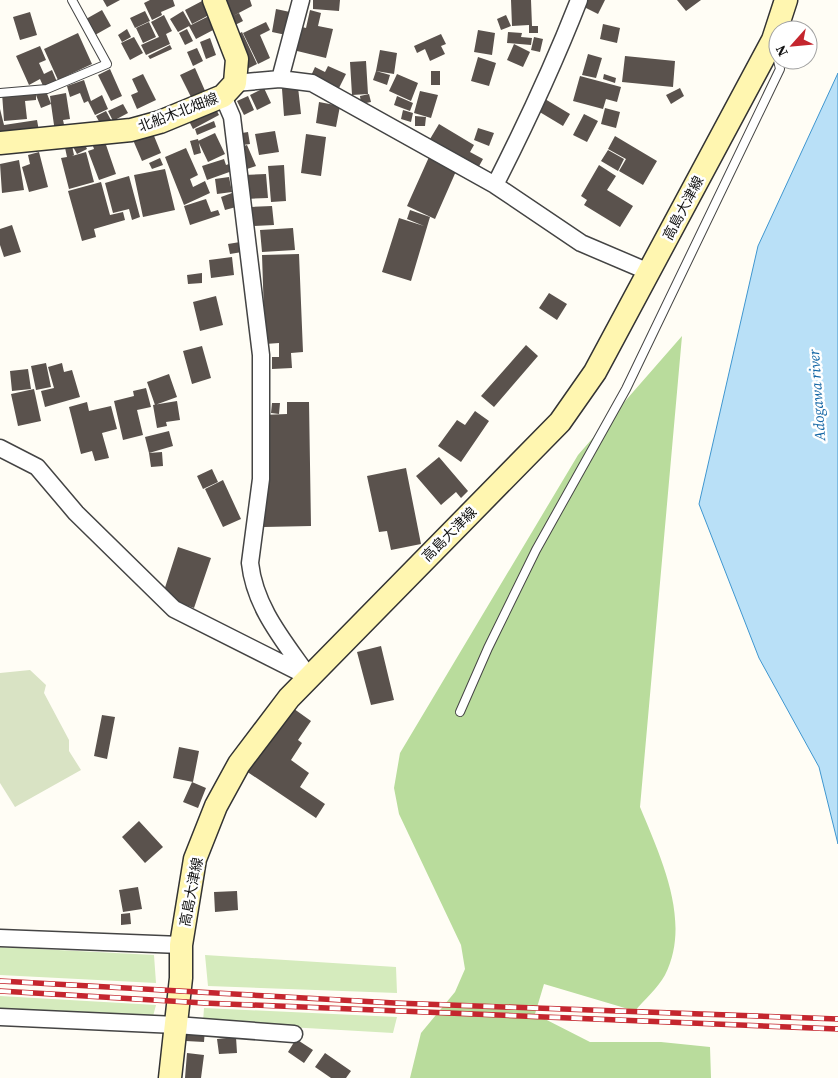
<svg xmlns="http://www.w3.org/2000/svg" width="838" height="1078" font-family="'Source Serif 4','Noto Sans JP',serif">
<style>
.green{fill:#d5ebbd}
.forest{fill:#b9dc9c}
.cemetery{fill:#d9e3c4}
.water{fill:#b9e0f7;stroke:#3f96cf}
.building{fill:#5a524d}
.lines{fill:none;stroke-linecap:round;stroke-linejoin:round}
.service-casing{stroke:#444;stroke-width:10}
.minor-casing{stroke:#444;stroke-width:19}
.secondary-casing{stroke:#333;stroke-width:25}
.service{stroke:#fff;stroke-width:8}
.minor{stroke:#fff;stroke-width:16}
.secondary{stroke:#fff6b0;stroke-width:22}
.rail-casing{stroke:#c4262e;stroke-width:5.5}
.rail{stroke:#fff;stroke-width:4;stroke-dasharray:11;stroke-linecap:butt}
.labels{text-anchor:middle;stroke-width:5;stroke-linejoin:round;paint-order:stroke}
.street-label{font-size:14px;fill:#111;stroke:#fff}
.water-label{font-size:15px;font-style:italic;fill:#1768a6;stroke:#fff}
</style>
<rect width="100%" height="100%" fill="#fffdf5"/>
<!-- green -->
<path class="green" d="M0,947L154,955L156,983L0,975Z
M205,955L396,967L397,993L208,986Z
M0,996L156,1005L152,1020L0,1013Z
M204,1008L397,1017L393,1033L203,1022Z"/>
<!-- forest -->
<path class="forest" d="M682,336L640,807C661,858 692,922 665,975C658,988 644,1000 635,1011L544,984L535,1014L590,1042H661L710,1047L711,1078H410L421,1033L455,992L465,969L461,945L399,814L394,788L400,753L578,455Z"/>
<!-- cemetery -->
<path class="cemetery" d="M30,670L46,685L44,693L69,740V751L81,770L15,807L0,783V673Z"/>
<!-- water -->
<path class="water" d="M838,73V844L819,767L759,658L699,504L758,246Z"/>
<!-- building -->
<path class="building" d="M103,0H120L107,7Z
M150,0H173L175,6L161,12L162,15L152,20L144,3Z
M204,0L211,14L192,24L185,10Z
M223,0H250L252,6L233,16L239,13L243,21L231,27Z
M313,0H340L339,11L313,9Z
M511,0H531L532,26H538V33H529V25L512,26Z
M585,0H605L598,14L582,6Z
M677,0H701L686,11Z
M276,9L290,12L286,35L272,32Z
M102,10L111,26L95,35L86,19Z
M310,10L321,13L318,26L333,29L326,58L293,50L298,26L306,28Z
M145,11L150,21L135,28L130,18Z
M183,11L191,25L178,32L170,19Z
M30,12L37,35L20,40L13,17Z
M164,15L172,31L166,34L170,44L146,55L141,45L159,37L151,22Z
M506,15L511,26L501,30L497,19Z
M209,16L215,29L196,39L189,26Z
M149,22L156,37L143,43L136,28Z
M266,22L270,30L260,35L270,58L258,64L243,33Z
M603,24L620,28L617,43L600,39Z
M127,29L131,37L122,42L118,35Z
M187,29L193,41L185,45L179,33Z
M478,30L495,33L492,55L474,52Z
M242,32L257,64L245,70L230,38Z
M508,32L522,33L521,37L532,38L531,45L507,43Z
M78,33L92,64L58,80L44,49Z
M441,34L446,44L441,46L445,54L430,61L425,49L417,53L414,46Z
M134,37L143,53L130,60L121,43Z
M534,37L543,39L540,52L531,50Z
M210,38L216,55L206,59L200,42Z
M514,44L530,52L523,67L507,60Z
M170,45L172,49L150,59L148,56Z
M40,46L46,60L39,63L44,74L52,70L57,82L44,88L40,79L29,85L16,56Z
M197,48L203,61L193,66L187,52Z
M380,50L397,53L394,74L376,71Z
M588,54L602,58L596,78L582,75Z
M625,56L675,61L673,87L622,82Z
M478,57L496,63L489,86L471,81Z
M366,61L368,94L352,95L350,62Z
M328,66L346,74L337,92L310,78L315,67L325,72Z
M195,68L206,93L192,99L180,75Z
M110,69L122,96L111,101L98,75Z
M376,71L390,75L387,85L373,80Z
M431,71H440V85H431Z
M143,74L156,100L137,109L131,95L138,92L132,79Z
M397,74L418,83L411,101L389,91Z
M604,74L616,78L615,83L603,79Z
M580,76L621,87L617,102L606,99L603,109L573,101Z
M84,80L91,101L102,95L108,109L95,115L88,101L84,103L80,93L70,97L67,86Z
M298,87L301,114L284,116L282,89Z
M264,88L271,103L257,110L250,95Z
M680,88L684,96L671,104L666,95Z
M36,91V100L25,101L27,119L4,121L2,93Z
M46,91L51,104L50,96L66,93L70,119L63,120L65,129L55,132L51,104L41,108L36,95Z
M420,91L438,95L431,118L414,113Z
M369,94L371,102L361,104L360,96Z
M248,96L254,110L244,115L237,101Z
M397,96L413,103L410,111L394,105Z
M545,99L570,114L563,126L538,111Z
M319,102L340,106L336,127L316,123Z
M123,104L128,113L113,121L108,111Z
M214,105L219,115L193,129L188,119Z
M605,108L620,112L616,128L601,124Z
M0,109L4,125L37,120L39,131L0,137Z
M403,110L413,113L411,122L401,119Z
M106,111L111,120L101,125L96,116Z
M584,114L598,121L587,142L573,135Z
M415,116L426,117L425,126H415Z
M214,121L216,127L197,135L195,129Z
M439,124L474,145L470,152L483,159L478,168L430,139Z
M478,128L494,133L489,146L474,140Z
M152,131L161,153L142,161L133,140Z
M275,131L279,152L259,155L255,134Z
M248,132L250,144L243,145L242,133Z
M215,133L225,154L208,162L198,141Z
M306,134L326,137L321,176L301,173Z
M615,136L657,161L643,185L619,171L626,159L608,149Z
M82,138L87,149L77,154L71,143Z
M104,139L116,174L99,180L88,151L94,149L92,143Z
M198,139L201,153L194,155L190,141Z
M71,141L74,155L72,156L86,152L94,182L69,189L61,158L67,157L64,143Z
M247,145L256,166L247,169L238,148Z
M186,148L198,175L190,179L193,187L205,181L210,193L184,205L165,157Z
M608,150L624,159L618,171L601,161Z
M39,152L48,187L29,192L22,167L30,164L28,155Z
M429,157L457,169L435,219L407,206Z
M160,158L163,165L152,169L149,163Z
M224,159L226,165L232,163L235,170L207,180L202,166Z
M19,160L24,190L2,193L0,164Z
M284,165L286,201L271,202L268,166Z
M599,165L616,176L607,190L633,206L620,227L584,205L587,200L581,196Z
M165,169L175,210L143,217L134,175Z
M266,174L268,198L245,199L243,175Z
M129,176L140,217L132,220L129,209L113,213L105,183Z
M229,177L232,192L217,194L215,179Z
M101,182L110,215L123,212L125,220L94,229L96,237L82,241L68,191Z
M232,193L236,207L225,210L221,197Z
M206,199L211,212L218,210L220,215L190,225L184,206Z
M272,206L274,225L253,226L251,207Z
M410,210L430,217L411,281L382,272L399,218L424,226L407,219Z
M12,225L21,252L4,257L0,245V229Z
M293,228L295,250L262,252L260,230Z
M240,242L242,252L230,254L228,244Z
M299,254L303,352L291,353L292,368L272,369V357H279V343L265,344L262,255Z
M232,257L234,275L211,278L209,260Z
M202,273V283L188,284L187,275Z
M549,293L567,304L557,320L539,308Z
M216,296L223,325L200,331L193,302Z
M526,345L538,356L494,407L481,396Z
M202,346L211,378L192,384L183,351Z
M46,363L51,387L36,390L31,366Z
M62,363L64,372L72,370L80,397L45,407L41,391L54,388L48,367Z
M28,369L31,389L12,391L10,371Z
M169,374L177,397L155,405L147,382Z
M146,388L151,407L137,410L143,435L123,440L114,401L134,396L133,391Z
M34,389L41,421L18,426L11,394Z
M177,401L180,420L166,422L167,426L157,428L153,405Z
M87,402L89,411L111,406L117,429L102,433L109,458L95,461L92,451L81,454L69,407Z
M287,402H309L311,526L264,527L262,415L287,414Z
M272,403H280L279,414L271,413Z
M475,411L489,421L461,462L438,446L457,420L465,425Z
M169,431L173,446L149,453L145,437Z
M162,452L163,466L151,467L149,453Z
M439,457L468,491L461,498L456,492L441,505L416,476Z
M406,468L421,544L391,550L387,531L379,532L367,476Z
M212,469L218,482L203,489L197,476Z
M223,480L241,519L223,527L205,489Z
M178,547L211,558L194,608L162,597Z
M381,646L394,700L371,705L357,652Z
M290,706L311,721L298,740L302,743L291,760L309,773L300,787L325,804L316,818L246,771Z
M102,715L115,717L107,759L94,756Z
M179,747L199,751L193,782L173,778Z
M192,782L206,788L198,808L183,802Z
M139,821L163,847L145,863L122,837Z
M138,887L142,909L123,912L119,890Z
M237,891L238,910L215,912L214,892Z
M130,913L131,924L121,925V914Z
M187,1028L205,1029L204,1042L186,1041Z
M236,1037L237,1053L219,1054L217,1039Z
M296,1039L313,1050L304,1063L288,1052Z
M187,1053L204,1055L201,1078H185Z
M325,1053L351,1071L346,1078H331L315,1067Z"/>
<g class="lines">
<!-- service casing -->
<g class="service-casing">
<path id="service" d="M0,93L47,89L107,64L72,0
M460,712L488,648L536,550L626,389L780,69L775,47"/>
</g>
<!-- minor casing -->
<g class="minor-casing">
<path id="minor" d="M280,79L301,0
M235,83L280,79L312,83L495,185L581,243L649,272
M223,96L232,117L261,355V479L250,563C255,608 284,641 309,677
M495,185C526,124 554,64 579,0
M0,448L37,467L76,513L174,609L307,676
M0,938L181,945
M0,1017L176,1025L294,1034"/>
</g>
<!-- secondary casing -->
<g class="secondary-casing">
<path id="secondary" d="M0,143L131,130L160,122L223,96L235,83L237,59L214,0
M170,1078L181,978V945L195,859L216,806L239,764L289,698L560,422L595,372L773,40L786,0"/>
</g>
<!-- service -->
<use href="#service" class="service"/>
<!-- minor -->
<use href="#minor" class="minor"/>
<!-- secondary -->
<use href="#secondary" class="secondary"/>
<!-- rail casing -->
<g class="rail-casing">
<path id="rail" d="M0,981L395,1003L838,1019
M0,991L204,1003L838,1029"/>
</g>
<!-- rail -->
<use href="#rail" class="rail"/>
</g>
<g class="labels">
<!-- street labels -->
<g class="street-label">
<text transform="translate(178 112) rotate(-21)" y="5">北船木北畑線</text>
<text transform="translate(683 208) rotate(-62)" y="5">高島大津線</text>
<text transform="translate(449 534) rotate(-45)" y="5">高島大津線</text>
<text transform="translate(191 892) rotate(-79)" y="5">高島大津線</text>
</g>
<!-- water labels -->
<g class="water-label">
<text transform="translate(817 395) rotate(-94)" y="5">Adogawa river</text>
</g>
</g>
<!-- north arrow -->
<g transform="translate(793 45) rotate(243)"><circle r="24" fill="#ffffff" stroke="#a0a0a0"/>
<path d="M0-4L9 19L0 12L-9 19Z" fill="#c4262e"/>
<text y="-8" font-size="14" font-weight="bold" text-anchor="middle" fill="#111111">N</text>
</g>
</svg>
